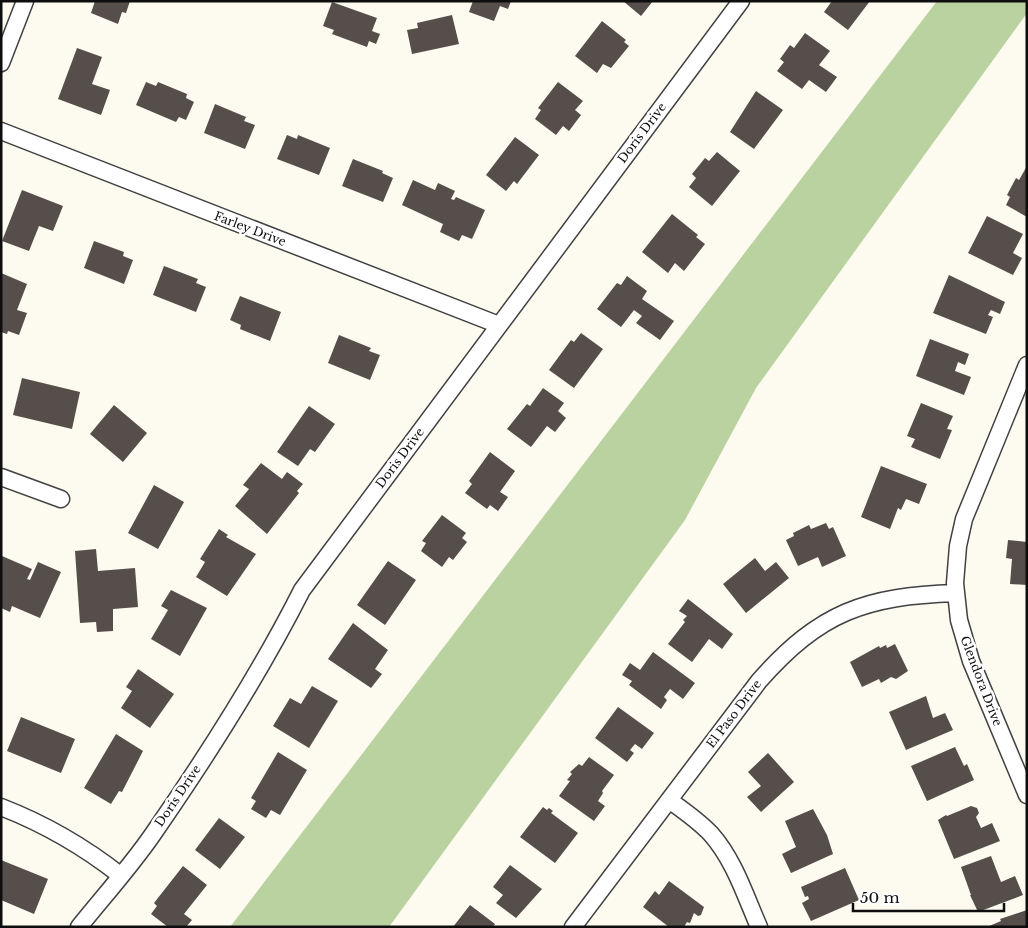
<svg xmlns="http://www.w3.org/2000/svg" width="1028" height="928" font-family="'Libre Baskerville',serif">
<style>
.forest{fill:#bad29f}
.building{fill:#554e4b}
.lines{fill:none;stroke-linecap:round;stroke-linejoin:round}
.street-casing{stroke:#414141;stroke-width:19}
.street{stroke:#fff;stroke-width:16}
.labels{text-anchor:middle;stroke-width:5;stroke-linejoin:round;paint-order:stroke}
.street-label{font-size:12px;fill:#0e0e0e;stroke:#fff}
</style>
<rect width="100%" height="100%" fill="#fdfaf0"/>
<!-- forest -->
<path class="forest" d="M937,1H1027V13L756,388L685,520L389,927H230Z"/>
<!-- building -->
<path class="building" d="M95,1H130L126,13L122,12L118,24L91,13Z
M473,1H511L508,9L500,6L494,21L469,12Z
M623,1H653L641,16Z
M832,1H870L848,30L824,12Z
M332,2L377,18L372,31L380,34L376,44L369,41L367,47L332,34L334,30L323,26Z
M452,15L459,44L412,54L407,30L418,28L417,23Z
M602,21L626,40L624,42L629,46L611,68L603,64L597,73L575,56Z
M805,33L830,51L819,65L837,77L826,92L809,80L802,89L777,71L784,62L780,59L790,45L794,48Z
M77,48L102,57L92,84L110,90L101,115L58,99Z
M146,82L156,86L158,82L187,94L186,98L194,102L186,120L179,117L176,122L136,105Z
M558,82L583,101L575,110L581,115L569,131L563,126L556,135L535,119L541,110L538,108Z
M756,91L783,110L754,149L730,132Z
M215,104L246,117L244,121L255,125L245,149L204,133Z
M287,135L297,139L298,135L330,148L319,175L277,159Z
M515,137L539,155L517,184L514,181L506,191L486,175Z
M717,152L740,171L712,206L689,187L696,178L692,174L705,158L709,161Z
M353,159L383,171L382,173L393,178L383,202L342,186Z
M1027,166V217L1006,205L1010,197L1007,195L1016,178L1019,180Z
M413,180L435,190L438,183L455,191L451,199L454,200L456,197L485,210L472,239L462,235L459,241L440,232L443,224L402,205Z
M22,190L63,206L53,231L39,226L29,251L2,241Z
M672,214L698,235L696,237L705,244L684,271L675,263L668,273L642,252Z
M987,216L1023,234L1013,253L1022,258L1013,275L968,253Z
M94,241L124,252L123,256L133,260L124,284L84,268Z
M164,266L198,279L196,283L206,287L196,312L153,295Z
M1,273L27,284L17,310L27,313L19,335L8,331L7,334L1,332Z
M949,275L1005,302L1000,314L991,310L988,315L993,317L986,334L933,313Z
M627,276L647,291L642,299L674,321L660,340L636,323L642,316L634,310L621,327L597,309L617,283L621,285Z
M240,296L281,312L270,341L240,329L241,325L230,320Z
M581,333L603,349L574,388L549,370L571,340L574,342Z
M339,335L371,348L369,351L380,355L370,380L328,363Z
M930,339L969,354L965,365L958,362L955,371L971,377L964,395L916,376Z
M22,378L80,392L72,429L13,415Z
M543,388L564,403L558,411L566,418L555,432L547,426L531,447L507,429L527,404L530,406Z
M921,403L953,416L947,429L952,430L940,459L911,447L915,439L907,436Z
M114,405L147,433L123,462L90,434Z
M309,406L335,424L315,452L310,449L298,466L277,452Z
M490,452L515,471L500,492L508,497L498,511L490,505L487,509L465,493L472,484L469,481Z
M261,463L282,479L287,472L303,484L297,491L299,493L267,534L235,506L249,489L243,485Z
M881,466L927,484L919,504L906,499L901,510L898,508L890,529L861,517Z
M154,485L184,502L158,549L128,533Z
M442,515L466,533L462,538L467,542L453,560L449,557L442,567L421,551L426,543L422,541Z
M826,523L829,529L833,527L846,556L822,567L818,557L798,566L786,540L794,536L793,533L809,525L811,529Z
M219,529L228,535L226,537L256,554L227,596L196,577L205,562L200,559Z
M1008,540L1027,542V585L1010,584L1012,559L1006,558Z
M96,549L98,571L135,568L138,607L113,609V631L97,632L96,622L80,623L75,551Z
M2,556L32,569L27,579L30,580L38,562L61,572L40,618L12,606L10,612L1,608Z
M755,558L765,571L776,562L789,578L746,613L723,584Z
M388,561L416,580L385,625L357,605Z
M171,590L207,608L180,656L151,639L168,610L161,606Z
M688,599L733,634L722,649L709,639L692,662L668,644L685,622L683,620L687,616L679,611Z
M353,623L388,650L375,669L382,674L371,688L328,659Z
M895,644L908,671L896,679L891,677L881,683L879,679L862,687L850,662L879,646L880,648L886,645L887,648Z
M653,652L695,683L683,699L670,689L664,697L667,700L661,709L629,685L632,681L622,675L630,663L640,670Z
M138,669L174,694L150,728L121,708L132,691L126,687Z
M312,686L338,701L309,748L273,726L290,698L301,704Z
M926,696L933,718L945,713L953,730L906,750L889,712Z
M618,707L654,733L642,749L635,744L630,750L634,753L627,762L595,738Z
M21,717L75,739L61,773L7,751Z
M116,734L143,751L122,792L119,791L111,804L84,788Z
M955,747L964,766L967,764L974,780L927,801L911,766Z
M278,752L307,770L280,815L271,810L266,818L251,809L256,801L251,798Z
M768,753L794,782L761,812L747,797L761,786L748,772Z
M589,757L614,775L602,791L603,793L598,801L605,806L594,821L559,796L570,781L567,780L572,774L570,772L579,764L582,766Z
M971,806L977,808L979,813L976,817L981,828L992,823L1000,841L954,859L938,820L946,815L947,816Z
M543,807L547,810L549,808L553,811L551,813L578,833L555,863L520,837Z
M813,809L827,835L833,854L791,873L782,854L796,847L785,821Z
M219,818L245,837L220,869L195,850Z
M991,856L1001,882L1015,876L1023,895L978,912L970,895H971L961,867Z
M1,860L48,879L34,914L1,900Z
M510,865L542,889L516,918L496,903L503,895L493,887Z
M183,866L207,885L184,914L192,920L186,927H168L151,914L157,906L154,903Z
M845,868L859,900L811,921L802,903L809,899L808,896L805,897L801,887Z
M669,881L704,907L701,915L698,916L694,913L690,923L687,922L684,927H669L643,907L655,891L659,895Z
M470,905L495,924L493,927H453Z
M1027,910V927H987L1001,921L1000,919Z"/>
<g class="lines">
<!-- street casing -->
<g class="street-casing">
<path id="street" d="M1,63L25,1
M1,131L499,325
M1027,365L964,519L958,546L955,583L959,620L971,661L1027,795
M1,477L61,499
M669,800C683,810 699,821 711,834C734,860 745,895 759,927
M1,807C45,824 83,846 120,875
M79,927C104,896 131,866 153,834C207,756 259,675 302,590L741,1
M573,927L759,681C820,612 865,596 956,593"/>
</g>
<!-- street -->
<use href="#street" class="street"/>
</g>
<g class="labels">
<!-- street labels -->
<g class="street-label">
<text transform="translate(642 133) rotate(-53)" y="4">Doris Drive</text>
<text transform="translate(250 229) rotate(21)" y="4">Farley Drive</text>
<text transform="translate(400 458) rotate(-53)" y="4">Doris Drive</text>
<text transform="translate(981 681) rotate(69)" y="4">Glendora Drive</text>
<text transform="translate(734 714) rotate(-53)" y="4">El Paso Drive</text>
<text transform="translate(178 796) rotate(-56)" y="4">Doris Drive</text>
</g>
</g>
<!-- border -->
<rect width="1028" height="928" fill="none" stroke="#0e0e0e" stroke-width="5"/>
<!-- scale -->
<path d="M853 903v8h151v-8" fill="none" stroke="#0e0e0e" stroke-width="2.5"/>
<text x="860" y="903" font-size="15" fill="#0e0e0e" stroke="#ffffff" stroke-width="4" paint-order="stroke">50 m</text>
</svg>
